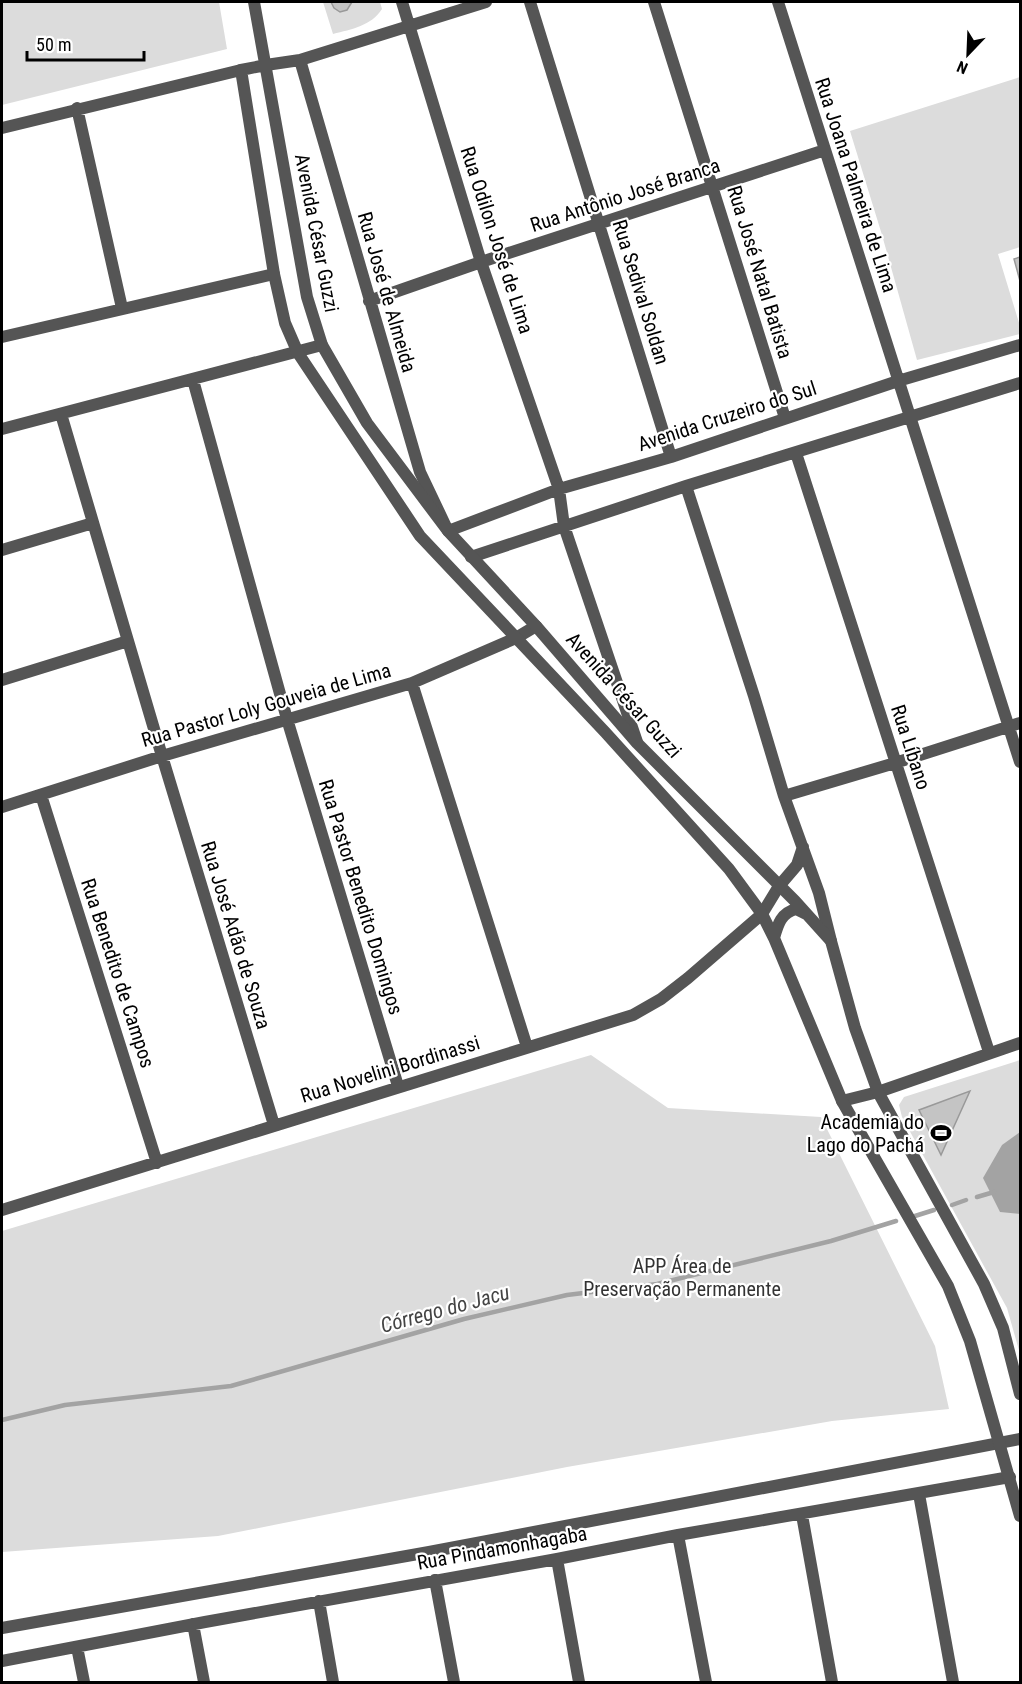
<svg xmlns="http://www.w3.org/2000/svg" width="1022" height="1684" font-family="'Roboto Condensed',sans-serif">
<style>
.green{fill:#dcdcdc}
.water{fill:#a3a3a3}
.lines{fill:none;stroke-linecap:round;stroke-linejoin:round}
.stream{stroke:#a3a3a3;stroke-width:4.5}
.building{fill:#c4c4c4;stroke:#999;stroke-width:1.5}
.minor{stroke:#555;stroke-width:12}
.tertiary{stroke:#555;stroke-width:12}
.labels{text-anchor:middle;stroke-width:4.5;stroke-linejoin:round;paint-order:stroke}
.street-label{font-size:20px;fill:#000;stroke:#fff}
.poi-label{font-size:20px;fill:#000;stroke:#fff;text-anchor:end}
.park-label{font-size:20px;fill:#333;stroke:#fff}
.water-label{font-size:21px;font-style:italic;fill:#444;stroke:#fff}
</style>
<rect width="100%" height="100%" fill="#fff"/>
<!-- green -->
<path class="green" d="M2,2H219L227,49L2,105Z
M323,2H331L334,8L340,12L349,8L352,2H380L382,9C371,26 352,29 333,34Z
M1020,77V247L998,254L1020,326V334L917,360L882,235L850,131Z
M591,1055L668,1108L821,1117L935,1346L949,1409L832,1421L567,1467L218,1536L2,1552V1231Z
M1020,1060V1354L1007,1308L902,1117L899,1105L904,1097Z"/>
<!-- water -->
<path class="water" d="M1020,1132V1214L1000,1212L983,1178L1002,1145Z"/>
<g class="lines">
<!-- stream -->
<path class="stream" d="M977,1197L994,1192
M952,1205L966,1200
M915,1216L934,1210
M2,1420L65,1405L231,1386L464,1319L567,1295L657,1284L831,1241L896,1221"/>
</g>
<!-- building -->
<path class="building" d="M331,2H352L347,10L340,12L334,8Z
M1020,257V281L1014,259Z
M970,1091L941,1155L919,1110Z"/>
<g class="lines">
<!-- minor -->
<path class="minor" d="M402,2L481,262L559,489L564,526L637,742
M530,2L671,457
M654,2L785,418
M778,2L1020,762
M300,60L420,472L448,531L559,489L671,457L898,381L1020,345
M266,65L300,60L486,2
M77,108L122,308
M2,128L241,70
M369,301L481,262L825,150
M2,337L274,274
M193,380L287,719L398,1086
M61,414L162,756L274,1125
M2,429L322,345
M796,453L989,1052
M686,486L754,696L784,796L819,893L831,941
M2,550L93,523
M471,557L686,486L1020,383
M2,680L128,641
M412,683L527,1047
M41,795L157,1163
M784,796L895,763L1020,723
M2,807L162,756L412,683L516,638L536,626
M842,1101L878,1092L1020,1043
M2,1210L633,1015L661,999L688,978L762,914L779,886L797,865L803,847
M919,1494L953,1682
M802,1515L832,1682
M678,1535L706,1682
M557,1559L579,1682
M435,1580L454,1682
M319,1601L333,1682
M193,1624L204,1682
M2,1628L429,1552L1020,1439
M77,1647L84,1682
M2,1661L205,1622L557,1559L678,1535L1010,1477"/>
<!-- tertiary -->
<path class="tertiary" d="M254,2L307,297L322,345L367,423L448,531L536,626L637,743L795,901L831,941L855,1028L878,1092L984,1284L1003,1328L1020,1394
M266,65L241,70L274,274L285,323L298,353L420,536L605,732L729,869L762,914L774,938L842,1101L948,1286L970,1341L1020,1516
M774,938C778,924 781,913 796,909L806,914"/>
</g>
<!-- icons -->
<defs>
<g id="stadium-bare" transform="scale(1.62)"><path d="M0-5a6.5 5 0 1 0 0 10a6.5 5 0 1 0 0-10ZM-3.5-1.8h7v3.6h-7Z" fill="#000" stroke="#fff" stroke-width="2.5" paint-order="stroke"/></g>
</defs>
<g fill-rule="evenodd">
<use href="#stadium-bare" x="941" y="1133"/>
</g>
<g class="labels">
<!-- street labels -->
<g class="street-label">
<text transform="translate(856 185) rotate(72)" y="7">Rua Joana Palmeira de Lima</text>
<text transform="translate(625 195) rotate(-18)" y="7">Rua Antônio José Branca</text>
<text transform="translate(317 233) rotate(79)" y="7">Avenida César Guzzi</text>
<text transform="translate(497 240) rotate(72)" y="7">Rua Odilon José de Lima</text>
<text transform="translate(760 272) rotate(73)" y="7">Rua José Natal Batista</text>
<text transform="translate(387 292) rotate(74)" y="7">Rua José de Almeida</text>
<text transform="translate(641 292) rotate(73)" y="7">Rua Sedival Soldan</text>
<text transform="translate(727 416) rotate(-18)" y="7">Avenida Cruzeiro do Sul</text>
<text transform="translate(624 695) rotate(48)" y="7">Avenida César Guzzi</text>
<text transform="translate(266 705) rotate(-16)" y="7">Rua Pastor Loly Gouveia de Lima</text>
<text transform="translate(911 747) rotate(72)" y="7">Rua Líbano</text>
<text transform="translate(361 897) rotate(73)" y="7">Rua Pastor Benedito Domingos</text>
<text transform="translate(236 935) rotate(73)" y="7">Rua José Adão de Souza</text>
<text transform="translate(118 973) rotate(72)" y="7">Rua Benedito de Campos</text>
<text transform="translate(390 1069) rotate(-17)" y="7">Rua Novelini Bordinassi</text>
<text transform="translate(502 1548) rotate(-10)" y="7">Rua Pindamonhagaba</text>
</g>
<!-- poi labels -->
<g class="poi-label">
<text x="924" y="1129">Academia do<tspan x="924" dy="23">Lago do Pachá</tspan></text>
</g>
<!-- park labels -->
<g class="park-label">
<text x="682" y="1273">APP Área de<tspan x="682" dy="23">Preservação Permanente</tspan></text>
</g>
<!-- water labels -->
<g class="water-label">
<text transform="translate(445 1309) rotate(-15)" y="7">Córrego do Jacu</text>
</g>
</g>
<!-- border -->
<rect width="1022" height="1684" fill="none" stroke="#000000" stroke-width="6"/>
<!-- north arrow -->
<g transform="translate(968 54) rotate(203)" stroke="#ffffff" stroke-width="4.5" paint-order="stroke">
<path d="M0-4.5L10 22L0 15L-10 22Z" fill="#000000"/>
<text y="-9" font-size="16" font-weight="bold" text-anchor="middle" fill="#000000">N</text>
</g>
<!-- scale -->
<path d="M27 51v9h117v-9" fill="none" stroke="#000000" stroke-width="3"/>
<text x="36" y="51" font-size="18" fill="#000000" stroke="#ffffff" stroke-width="4.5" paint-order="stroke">50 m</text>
</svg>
